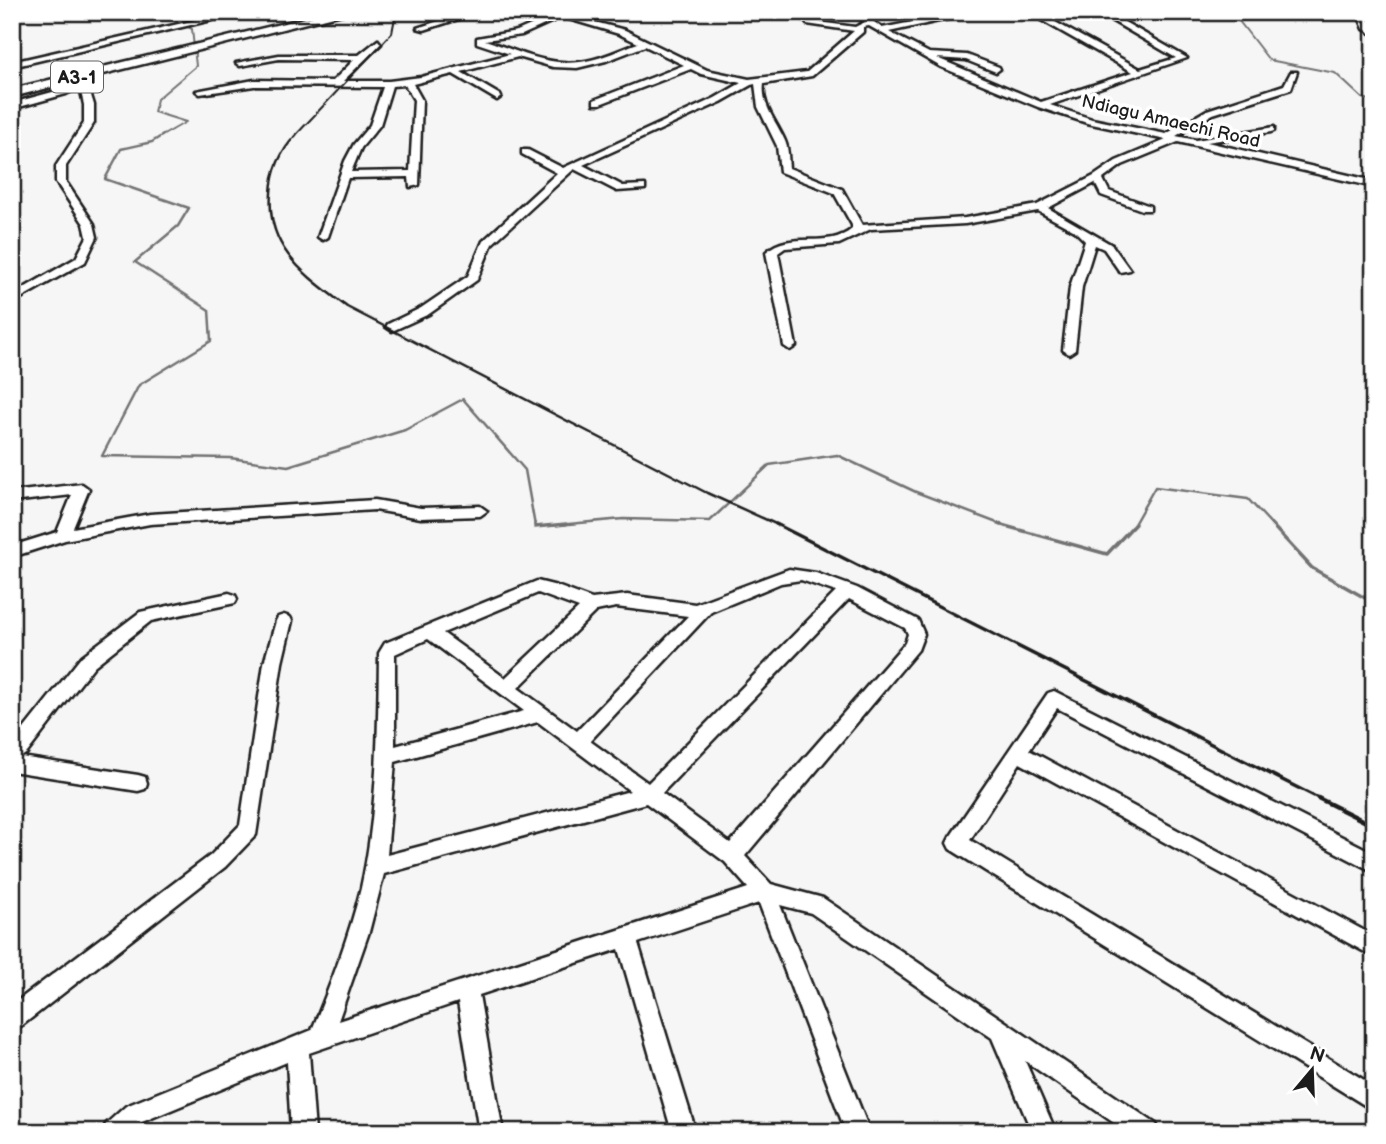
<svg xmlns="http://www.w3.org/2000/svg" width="1386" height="1144" font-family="'Balsamiq Sans',sans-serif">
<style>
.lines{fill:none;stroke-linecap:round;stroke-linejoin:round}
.stream-far2{stroke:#727272;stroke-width:2}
.stream-far1{stroke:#727272;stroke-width:2.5}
.stream{stroke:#727272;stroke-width:3.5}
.minor-casing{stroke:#1c1c1c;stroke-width:5}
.highway-casing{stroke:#1c1c1c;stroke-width:5}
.minor{fill:#fff;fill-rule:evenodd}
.highway{fill:#fff;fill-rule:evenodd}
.rail-far3{stroke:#1c1c1c;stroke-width:2}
.rail-far2{stroke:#1c1c1c;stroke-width:2.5}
.rail-far1{stroke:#1c1c1c;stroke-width:3.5}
.rail{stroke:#1c1c1c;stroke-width:4.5}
.labels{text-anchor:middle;stroke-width:7;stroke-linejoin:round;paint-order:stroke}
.far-street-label{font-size:18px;fill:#1c1c1c;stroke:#fff}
.shield{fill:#fff;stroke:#606060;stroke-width:2}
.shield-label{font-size:19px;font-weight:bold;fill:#1c1c1c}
</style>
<rect width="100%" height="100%" fill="#f6f6f6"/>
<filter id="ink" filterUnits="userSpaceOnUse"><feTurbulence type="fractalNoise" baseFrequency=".0143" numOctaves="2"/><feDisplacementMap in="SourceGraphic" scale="14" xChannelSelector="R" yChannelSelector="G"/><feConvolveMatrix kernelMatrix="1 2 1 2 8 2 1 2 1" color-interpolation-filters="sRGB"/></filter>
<g filter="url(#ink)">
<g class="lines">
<!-- stream-far2 -->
<path class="stream-far2" d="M157,12L192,29L196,66L157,99L154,112L186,122L160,137
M1232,12L1269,60L1335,73L1362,98L1374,101"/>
<!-- stream-far1 -->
<path class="stream-far1" d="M163,135L152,142L121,149L105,179L189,208L178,226L135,262L209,310L211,341L139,385L102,456L230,458L288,466L405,430L463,399L525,470L535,526
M547,526L623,519L710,521L769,465L837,455L916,492L1005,526
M1133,526L1155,487L1248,499L1273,526"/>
<!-- stream -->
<path class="stream" d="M535,524V527L566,524
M998,524L1107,554L1135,524
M1271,524L1312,568L1374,603"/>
<!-- minor casing -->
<g class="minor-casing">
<path id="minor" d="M231,12H246L12,67V62Z
M467,12H480L424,30L417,28Z
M548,12C560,12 574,19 585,18C595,16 604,12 615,12L591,21L625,30L707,70L749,79L807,72L854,31L807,24L804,20L855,27L865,22L852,12H861L882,28L963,12H980L889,32L929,53L967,55L999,67L1000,69L996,72L966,60L937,58L1041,102L1133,72L1027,12H1037L1140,69L1176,58L1097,12H1107L1187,58L1050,105L1092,119L1166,134L1207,110L1284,85L1291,72H1297L1291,89L1213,114L1176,136L1196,140L1274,127V131L1271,132L1207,142L1374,181V187L1178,142L1122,165L1103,179L1109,191L1150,206V210H1142L1101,195L1095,183L1048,208L1112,245L1130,270L1120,272L1104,249L1095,245L1082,287L1075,350L1069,354L1063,350L1070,287L1085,241L1075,231L1038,211L965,224L871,229L839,244L785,248L778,253L796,346L790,350L784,346L766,252C790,229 828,250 852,229V225L834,193L780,172L777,146L758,107L755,84L751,85L721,102L583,165L623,186L645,185V189L617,191L574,169L492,244L477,280L429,314L392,331L386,327L388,324L421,308L468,276L483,241L557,173L522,154V150H528L563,168L715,98L741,83L701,74L691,69L600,104H594V100L684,65L645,46L606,61L577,68L553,67L518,57L461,72L500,95L501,97L497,100L453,74L413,84L422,100L419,185L410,187L409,177L348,178L328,237L323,240L318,237L345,161L354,144L370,125L383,87L254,86L200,94L196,91L254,80L333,81L354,60L279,59L240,66L236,63L279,55H359L378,40L381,44L343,81H389L421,77L510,54L477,43V38L517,31L554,15ZM562,17L619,34L638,43C621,49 604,58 586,61C550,68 518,51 485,40L522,35ZM869,26L941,67L1038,107L1087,123L1166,140L1116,161L1094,176L1037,205L965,218L862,225L842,189L789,168C788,159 789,150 785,141C777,122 761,105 764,84L812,76L863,32V27ZM405,85L414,100L410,171L351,172L361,148L380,125L392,86Z
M781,12L774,15L770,13L771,12Z
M1357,12H1365L1374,29V35L1364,29Z
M78,74L85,76L94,105V123L66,166V182L94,224L97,237L85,262L12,303V295L76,258L87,237L84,224L56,182V166L84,123V105L80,87L66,94L12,109V103L60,90L78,81Z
M82,484L89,489L73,528L150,514L375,500L421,508L480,506L487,511L480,516L421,518L375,510L150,524L65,540L12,557V546L57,532L72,495L12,502V492Z
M789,569L816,573L857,588L918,620L924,634L918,650L745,856L771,884L823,898L1156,1124L1160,1132H1127L1025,1061L1056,1132H1032L992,1038L811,913L780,905L870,1132H846L759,903L638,943L696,1132H672L619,949L479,995L503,1132H479L458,1002L309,1053L315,1132H291L287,1062L142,1122L132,1132H102L106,1124L126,1106L312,1030C331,983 349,937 361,888C378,811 378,731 379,653L385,643L537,581L557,586L592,599L627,595L695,604ZM801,580L836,592L648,783L590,741L711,612L781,583ZM538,593L579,608L505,678L443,633ZM849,599L905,628L908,634L905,643L730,843L662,793ZM616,607L688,616L577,731L518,688L596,611ZM428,639L524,711L395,746V654ZM538,722L630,791L387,855L395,762ZM646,803L725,862L748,888L338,1021L369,932L384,874Z
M229,593L235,595L237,599L235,603L151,621L94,666L27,753L21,757L138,775L145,777L147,783L145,789L138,791L12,771V744L82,656L140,612Z
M284,615L290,617L292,621L282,663L256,835L225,867L20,1027L12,1030V1005L211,855L240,825L264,663L276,621L278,617Z
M1054,691L1374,853V872L1057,708L1029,750L1374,936V957L1020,763L970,840L1374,1086V1111L950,849L947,843L950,837L1048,693Z"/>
</g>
<!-- highway casing -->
<g class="highway-casing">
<path id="highway" d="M330,12H350L12,97V89Z"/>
</g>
<!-- minor -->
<use href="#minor" class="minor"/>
<!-- highway -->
<use href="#highway" class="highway"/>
<!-- rail-far3 -->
<path class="rail-far3" d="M294,137L392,33L396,12"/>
<!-- rail-far2 -->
<path class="rail-far2" d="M296,135C280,152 272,171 271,193C266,250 306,275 347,307L707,493L780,526"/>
<!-- rail-far1 -->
<path class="rail-far1" d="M776,524L1322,800"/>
<!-- rail -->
<path class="rail" d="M1318,798L1374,826"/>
</g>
</g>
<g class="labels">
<!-- far-street labels -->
<g class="far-street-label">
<text transform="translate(1171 121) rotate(13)" y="6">Ndiagu Amaechi Road</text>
</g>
<!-- shield labels -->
<rect class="shield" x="51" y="61.5" width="52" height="31" rx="5"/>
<g class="shield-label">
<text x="77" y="84">A3-1</text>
</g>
</g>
<!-- margin -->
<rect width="1386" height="1144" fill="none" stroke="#fff" stroke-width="42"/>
<rect x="21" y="21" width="1344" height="1102" fill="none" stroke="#1c1c1c" stroke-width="2.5" filter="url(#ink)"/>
<!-- north arrow -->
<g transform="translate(1312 1070) rotate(19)" stroke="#ffffff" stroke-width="5" paint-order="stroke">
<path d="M0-5L12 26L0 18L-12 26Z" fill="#1c1c1c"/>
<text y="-10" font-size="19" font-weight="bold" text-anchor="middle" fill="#1c1c1c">N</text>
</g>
</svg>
